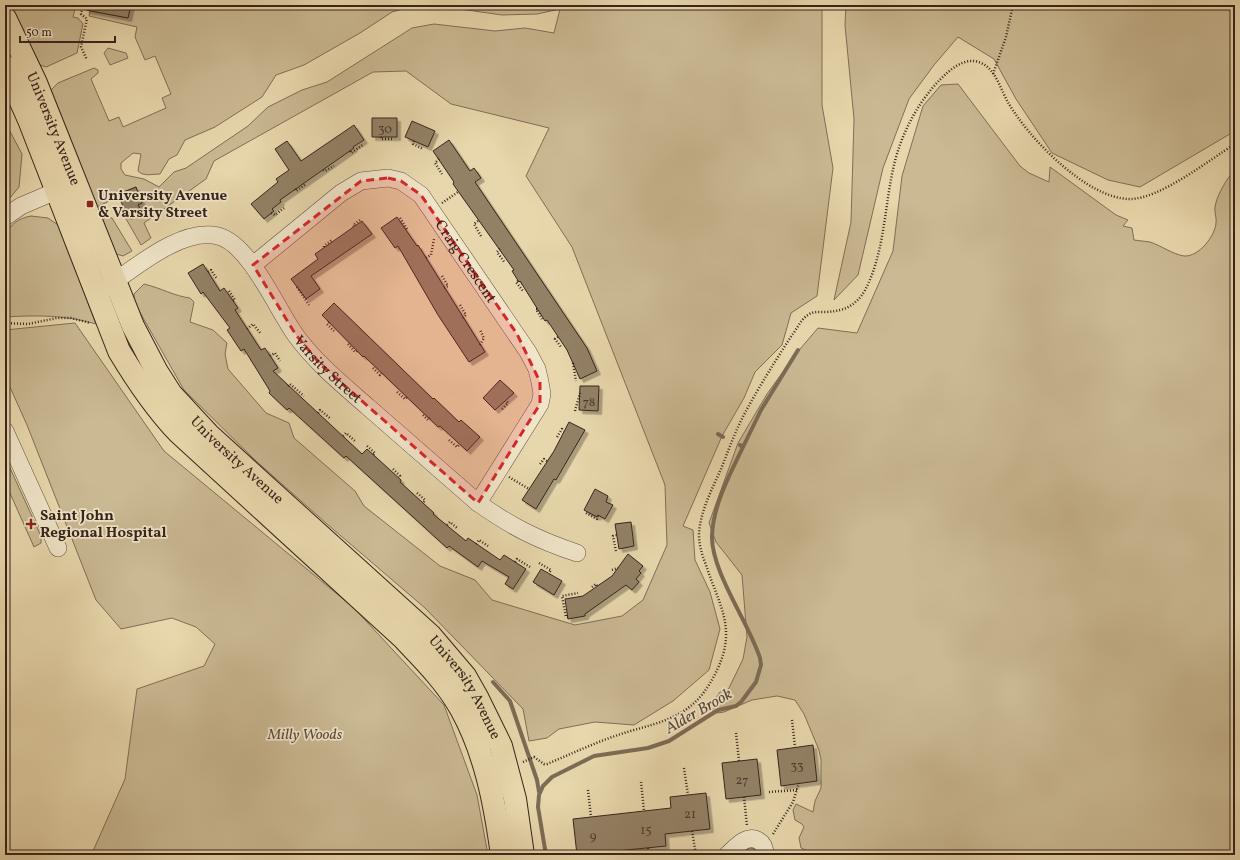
<svg xmlns="http://www.w3.org/2000/svg" width="1240" height="860" font-family="Vollkorn,serif">
<style>
.green{fill:#cab993;stroke:#806e57}
.lines{fill:none;stroke-linecap:round;stroke-linejoin:round}
.stream{stroke:#7c6b55;stroke-width:4}
.building{fill:#938166;stroke:#36241b;filter:url(#shadow)}
.minor-casing{stroke:#62513f;stroke-width:18}
.major-casing{stroke:#36241b;stroke-width:24}
.path{stroke:#36241b;stroke-width:2.5;stroke-dasharray:1 2;stroke-linecap:butt}
.minor{stroke:#f0e5c9;stroke-width:17}
.major{stroke:#e8d7ac;stroke-width:22}
.marked{fill:#d62828;fill-opacity:0.2;stroke:#d62828;stroke-width:3;stroke-dasharray:8 5;stroke-linejoin:round}
.poi-dot{fill:#8f2418;stroke:#f0e5c9;stroke-width:1.5}
.labels{text-anchor:middle;stroke-width:3.5;stroke-linejoin:round;paint-order:stroke}
.number-label{font-size:13px;fill:#4d3b2e}
.street-label{font-size:15px;fill:#36241b;stroke:#f0e5c9}
.poi-label{font-size:15px;font-weight:bold;fill:#36241b;stroke:#f0e5c9;text-anchor:start}
.park-label{font-size:15px;font-style:italic;fill:#5b4939;stroke:#f0e5c9}
.water-label{font-size:16px;font-style:italic;fill:#594738;stroke:#f0e5c9}
</style>
<defs>
<filter id="shadow"><feDropShadow dx="3.5" dy="3.5" stdDeviation="0" flood-color="#0004"/></filter>
</defs>
<rect width="100%" height="100%" fill="#e8d7ac"/>
<filter id="stains"><feTurbulence type="fractalNoise" baseFrequency=".005" numOctaves="4"/><feColorMatrix values="0 0 0 0 .2 0 0 0 0 .09 0 0 0 0 .02 0 0 0 .5 -.17"/></filter>
<radialGradient id="worn" r=".72"><stop offset=".6" stop-color="#630" stop-opacity="0"/><stop offset="1" stop-color="#630" stop-opacity=".3"/></radialGradient>
<!-- green -->
<path class="green" d="M10,5H76L73,17L78,18L83,24L77,53L46,67L40,65Z
M131,5H416L392,12L360,33L304,65L276,75L262,97L215,127L185,140L177,155L169,159L160,174C152,174 144,177 138,171L141,154L133,153L121,163V169L125,175L144,179L159,187L174,172L186,168L248,126L268,107L302,90L327,82L412,28L434,24L495,31L525,28L554,33L560,9L537,14L502,15L432,5H822V105L833,168L817,296L791,313L782,345L755,372L744,398L722,436L683,526L693,530L695,560L710,592L720,629L709,670L673,701L634,725L595,722L559,729L547,738L529,741L523,709L425,608L327,524L255,460L184,390L134,302V294L144,284C161,288 174,296 190,298L194,302L190,322L213,330L227,343L225,354L228,369L266,413L289,423L294,438L355,491L364,506L440,566L475,580L492,600L575,625L622,616L643,600L667,545L665,485L572,247L526,176L549,128L451,104L406,71L373,72L214,161L206,179L144,223L151,238L141,245L125,217L140,210L138,205L142,203L136,187C122,192 111,201 97,207L51,90L58,83L94,68L98,70V73L91,79L109,121L119,117L123,127L166,108L162,98L171,94L155,56L145,60L135,37L137,27L89,16L90,11L128,18Z
M846,5H1235V131L1140,187L1108,180L1052,153L1016,99L994,59L958,37L934,65L909,99L883,168L858,275L834,300L851,222L854,119L845,25Z
M108,48L126,53L128,58L110,65L104,53Z
M958,84L1020,166L1029,173L1049,182L1050,167L1116,215L1128,220L1123,226L1132,228L1134,240C1139,241 1145,241 1150,242C1162,246 1172,254 1184,256C1199,257 1215,236 1216,223C1217,218 1214,212 1215,207C1217,194 1227,179 1235,169V855H817L801,848L799,838L804,827L802,824L795,820L793,810L796,804L813,812L815,801L821,788V760L819,750L804,714L795,700L777,696L752,700L724,712L717,713L712,711L710,707L720,692L728,690L743,659L747,637L742,575L716,542L709,523L738,443L767,394L795,355L818,328L857,333L893,251L902,176L923,106L941,85Z
M5,122L22,154L19,187L5,204Z
M31,216L48,218L58,225L96,324C65,315 37,315 5,317V236C10,224 19,218 31,216Z
M107,217L112,218L132,251L123,256L116,254L102,219Z
M75,323L164,451L354,608L444,705L477,795L488,855H86L93,851L125,779L137,689L204,666L215,644L196,627L172,618L121,629L96,600L27,425L5,376V330Z
M5,457L41,536V543L34,547L5,482Z
M749,848L755,849L757,855H739Z"/>
<g class="lines">
<!-- stream -->
<path class="stream" d="M718,434L723,437
M743,447L761,410L798,350
M493,682L510,701L537,780L539,792
M546,855L538,807L539,795L543,786L552,777L594,756L648,748L669,741L718,710L736,706L741,702L756,682L761,665L760,658C749,623 711,571 712,536C713,505 730,474 743,447L740,445"/>
</g>
<!-- building -->
<path class="building" d="M86,5H131L128,18L86,10Z
M372,118H397V137H372Z
M412,121L435,131L428,147L405,137Z
M354,125L364,140L353,147L354,148L280,200L281,202L272,209L274,211L264,219L251,204L278,182L276,179L289,170L275,149L287,141L301,161Z
M449,140L470,171L474,168L481,178L475,182L587,348L597,371L580,379L567,350L547,320L545,321L520,281L519,282L512,271L514,270L453,184L454,182L433,151Z
M136,187L142,203L138,205L141,210L127,216L118,194Z
M397,217L417,246L418,245L485,352L469,362L438,315L398,246L395,248L381,228Z
M362,221L372,234L311,276L320,289L306,299L291,279L318,259L315,254Z
M203,264L220,291L224,288L238,308L235,310L261,350L265,348L278,368L273,371L362,454L367,449L401,480L400,482L434,513L433,514L466,541L468,538L500,560L504,555L526,569L513,589L505,584L509,577L482,561L478,567L449,546L447,548L346,456L344,458L289,408L287,410L269,393L270,391L244,349L241,351L227,330L230,328L203,292L201,294L188,273Z
M334,303L433,399L434,398L459,422L461,420L480,437L467,451L440,426L438,427L364,356L363,357L322,315Z
M500,380L514,393L495,410L483,398Z
M580,386H599L598,411L579,410Z
M569,422L585,430L556,480L554,479L536,509L522,500L554,451Z
M595,489L608,496L606,502L613,505L605,519L598,515L597,517L584,510Z
M631,522L634,546L619,549L615,524Z
M628,554L643,566L639,571L641,573L636,579L639,582L632,590L626,585L585,614V616L568,619L565,599L583,596L612,576Z
M541,569L562,581L554,595L533,582Z
M813,745L817,781L781,786L777,750Z
M757,759L761,795L726,799L722,763Z
M706,793L710,829L665,834L666,846L577,855L573,819L671,808L670,797Z"/>
<g class="lines">
<!-- minor casing -->
<g class="minor-casing">
<g id="minor">
<path d="M5,217L21,206L68,186"/>
<path id="s1" d="M253,265L341,193L361,181L388,178L401,181L421,195L528,352L537,369L540,382L542,394L540,404L478,503"/>
<path id="s2" d="M105,288C134,269 181,227 218,236C250,244 277,310 297,337C317,364 343,385 368,407C405,439 441,471 478,503C512,527 538,540 577,553"/>
<path d="M5,431L58,548"/>
<path d="M727,855C736,847 747,833 759,841C764,844 765,849 765,855"/>
</g>
</g>
<!-- major casing -->
<g class="major-casing">
<g id="major">
<path id="s3" d="M5,18L36,83L133,326L157,372L171,394L209,435L431,636L465,676L478,699L501,746L515,799L523,855"/>
<path d="M5,66L29,120L119,351C137,381 155,408 179,433L403,638C424,660 446,682 461,709C486,754 495,805 502,855"/>
</g>
</g>
<!-- path -->
<path class="path" d="M83,5L81,14L87,19L81,47L87,60
M993,74L1006,37L1013,5
M381,137V139H394
M414,141L413,144L423,149
M350,151L351,153L364,144
M439,159L435,163L442,174
M323,170L325,171L334,166
M295,189L296,191L306,184
M442,203L458,192
M271,213L275,215L284,208
M400,218L407,229L406,230
M478,221L474,224L481,236
M354,226L353,225L360,220
M324,247V246L332,240
M500,249L497,252L505,263
M426,258L431,255L434,239
M208,272L211,270L217,279
M442,276L448,286L444,288
M518,281L516,282L523,291
M297,287L309,305
M229,291L235,300L233,301
M460,305L466,315L463,318
M537,309H536L542,319
M329,322L327,324L334,331
M5,323L28,324L57,318H71L90,323
M247,329L253,324L261,334
M558,337L555,339L561,347
M348,344L355,352L357,351
M480,345L484,338L480,330
M270,356L275,353L280,361
M573,363L576,381
M373,368L380,375L382,373
M288,386L290,384L304,396
M397,392L405,399L407,397
M502,409L508,403L506,401
M575,411L580,393
M318,413L320,410L331,419
M423,415L428,420L430,418
M343,436L346,433L356,442
M557,437L562,429L564,431
M449,440L457,447L460,444
M367,446L375,453L373,455
M540,464L544,459L547,461
M393,469L400,476L399,478
M509,477L529,489
M417,493L425,500L423,503
M586,513L597,519L598,516
M447,525L450,522L457,528
M476,544L479,540L488,546
M616,551L613,536L617,535
M515,562L517,559L530,567
M539,563L551,570L549,573
M612,570L618,568
M592,587L596,584L597,586
M568,617H566L562,596L578,593
M792,720L795,747
M736,733L739,761
M523,762L534,757L544,764H547C571,754 594,743 618,735C641,727 668,723 688,708C702,698 711,683 718,668C737,627 718,603 706,565C702,555 699,545 699,534C700,512 712,489 721,469C729,449 736,429 746,411C760,385 776,360 792,335C797,329 801,319 808,315C813,311 820,312 826,312C848,311 860,303 869,282C885,245 885,203 894,165C902,131 921,96 947,73C956,65 969,57 981,63C996,69 1001,91 1009,104C1029,138 1087,199 1130,199C1160,199 1209,160 1235,144
M684,768L688,795
M641,782L644,811
M588,790L591,817
M769,792L797,790
M744,797L747,826
M692,831L696,855
M773,834L793,802L799,783
M648,848L649,855
M595,854V855"/>
<!-- minor -->
<use href="#minor" class="minor"/>
<!-- major -->
<use href="#major" class="major"/>
</g>
<!-- marked area -->
<path class="marked" d="M388,178L401,181L421,195L517,334L540,382V404L478,503L321,365L296,335L253,265L361,181Z"/>
<!-- markers -->
<g class="poi-dot">
<rect x="86" y="200" width="8" height="8" rx="2"/>
<path d="M29 518h4v4h4v4h-4v4h-4v-4h-4v-4h4z"/>
</g>
<g class="labels">
<!-- number labels -->
<g class="number-label">
<text x="385" y="133">30</text>
<text x="589" y="406">78</text>
<text x="797" y="770">33</text>
<text x="742" y="784">27</text>
<text x="690" y="818">21</text>
<text x="646" y="834">15</text>
<text x="593" y="840">9</text>
</g>
<!-- street labels -->
<g class="street-label">
<text dy="5" stroke="none"><textPath href="#s3" startOffset="121">University Avenue</textPath></text>
<text dy="5" stroke="none"><textPath href="#s1" startOffset="282">Craig Crescent</textPath></text>
<text dy="5" stroke="none"><textPath href="#s2" startOffset="303">Varsity Street</textPath></text>
<text dy="5" stroke="none"><textPath href="#s3" startOffset="505">University Avenue</textPath></text>
<text dy="5" stroke="none"><textPath href="#s3" startOffset="829">University Avenue</textPath></text>
</g>
<!-- poi labels -->
<g class="poi-label">
<text x="98" y="200">University Avenue<tspan x="98" dy="17">&amp; Varsity Street</tspan></text>
<text x="40" y="520">Saint John<tspan x="40" dy="17">Regional Hospital</tspan></text>
</g>
<!-- park labels -->
<g class="park-label">
<text x="305" y="739">Milly Woods</text>
</g>
<!-- water labels -->
<g class="water-label">
<text transform="translate(698 710) rotate(-30)" y="6">Alder Brook</text>
</g>
</g>
<!-- margin -->
<rect width="1240" height="860" fill="none" stroke="#e8d7ac" stroke-width="20"/>
<rect x="6" y="6" width="1228" height="848" fill="none" stroke="#36241b" stroke-width="2"/>
<rect x="10" y="10" width="1220" height="840" fill="none" stroke="#36241b"/>
<!-- scale -->
<path d="M20 36v6h95v-6" fill="none" stroke="#36241b" stroke-width="2"/>
<text x="26" y="36" font-size="12" fill="#36241b" stroke="#f0e5c9" stroke-width="3" paint-order="stroke">50 m</text>
<rect width="100%" height="100%" filter="url(#stains)"/>
<rect width="100%" height="100%" fill="url(#worn)"/>
</svg>
